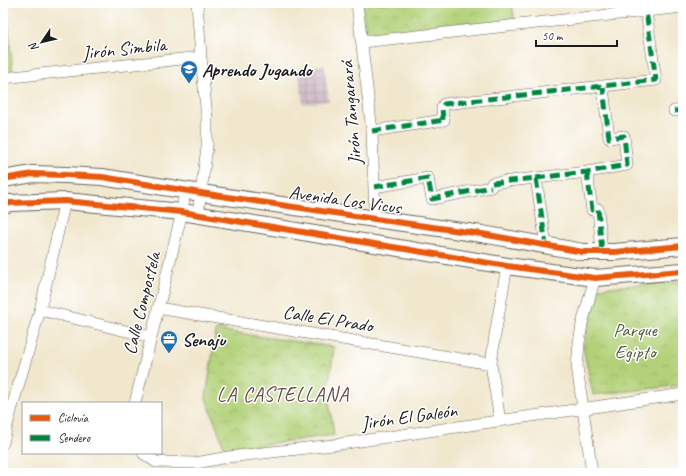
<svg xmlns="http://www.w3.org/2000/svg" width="686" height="476" font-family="Caveat,sans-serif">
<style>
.industrial{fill:url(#industrial-grid)}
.park{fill:url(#park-crowns);stroke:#67764a}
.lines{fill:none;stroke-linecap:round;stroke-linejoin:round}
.street-casing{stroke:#67635a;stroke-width:12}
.secondary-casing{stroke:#67635a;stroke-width:18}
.street{stroke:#fff;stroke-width:11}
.secondary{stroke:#fff;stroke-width:16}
.quiet{stroke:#00873e;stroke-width:5;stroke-dasharray:10 5;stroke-linecap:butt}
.cycleway-casing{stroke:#fff;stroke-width:8}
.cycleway{stroke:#e8590c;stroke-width:6}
.labels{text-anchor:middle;stroke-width:3;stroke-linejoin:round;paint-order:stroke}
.street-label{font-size:19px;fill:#1c1c1c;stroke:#fff}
.poi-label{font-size:19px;font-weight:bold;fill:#1c1c1c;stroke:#fff;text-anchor:start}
.park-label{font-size:19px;fill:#505b3c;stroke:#fff}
.neighbourhood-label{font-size:20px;letter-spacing:1px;fill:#664a44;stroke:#fff}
</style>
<defs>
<pattern id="industrial-grid" width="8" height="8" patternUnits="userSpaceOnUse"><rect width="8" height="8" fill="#d2bdc8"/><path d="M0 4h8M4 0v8" fill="none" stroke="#b4a2ab"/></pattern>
<pattern id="park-crowns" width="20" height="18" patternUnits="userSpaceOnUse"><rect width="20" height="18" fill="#b2d178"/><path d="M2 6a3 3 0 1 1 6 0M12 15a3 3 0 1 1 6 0" fill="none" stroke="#98b367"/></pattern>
</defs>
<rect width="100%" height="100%" fill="#fff"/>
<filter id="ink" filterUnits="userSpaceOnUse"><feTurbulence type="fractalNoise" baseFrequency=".025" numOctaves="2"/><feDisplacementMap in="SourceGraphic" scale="8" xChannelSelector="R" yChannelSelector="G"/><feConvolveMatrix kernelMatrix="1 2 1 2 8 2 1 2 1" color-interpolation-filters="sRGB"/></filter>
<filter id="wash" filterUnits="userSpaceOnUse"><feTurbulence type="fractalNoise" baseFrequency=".012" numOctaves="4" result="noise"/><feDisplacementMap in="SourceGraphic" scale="16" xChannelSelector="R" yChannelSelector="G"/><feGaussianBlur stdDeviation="0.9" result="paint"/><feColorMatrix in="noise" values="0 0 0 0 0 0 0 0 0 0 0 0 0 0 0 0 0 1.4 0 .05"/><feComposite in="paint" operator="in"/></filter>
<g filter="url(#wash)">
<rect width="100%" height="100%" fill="#f1e7cd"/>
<!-- industrial -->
<path class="industrial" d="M324,65L329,101L303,104L298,68Z"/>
<!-- park -->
<path class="park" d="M3,3H6L13,73L3,74Z
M362,3H512L515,22L366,38Z
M683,281V385L593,395L583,347L598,288Z
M216,330L334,347L328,393L334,435L225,450L206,398Z"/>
</g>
<g filter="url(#ink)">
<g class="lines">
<!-- street casing -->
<g class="street-casing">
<path id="street" d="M197,3L201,57L207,118V147L198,214
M357,3L372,131L375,219
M362,42L683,7
M3,78L201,57
M674,111L683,110
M443,120L442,108L444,104L656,80L646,11
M372,131L444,120
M587,172L592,210L598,209L602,252
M536,178L587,172L627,165L624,136L609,138L603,87
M492,183L536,178L546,245
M374,187L428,178L432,199L491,187
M158,308L491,364
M40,310L151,337
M135,403L182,212L185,191
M500,421L491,364L495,335L507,266
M3,443L7,425L40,310L65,201
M143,453L156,462L196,463L228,457L333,445L683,394
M592,473L577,366L579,343L582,324L595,278"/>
</g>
<!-- secondary casing -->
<g class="secondary-casing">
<path id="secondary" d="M3,179L33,174L66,175L102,177L201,193L375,219L482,234L583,252H614L683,246
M3,205L10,203L65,201L182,212L507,266L595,278L683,271"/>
</g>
<!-- street -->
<use href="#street" class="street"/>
<!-- secondary -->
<use href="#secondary" class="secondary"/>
<!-- quiet -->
<path class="quiet" d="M674,111L683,110
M443,120L442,108L444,104L656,80L646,11
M372,131L444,120
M587,172L592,210L598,209L602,252
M536,178L587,172L627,165L624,136L609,138L603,87
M492,183L536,178L546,245
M374,187L428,178L432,199L491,187"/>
<!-- cycleway casing -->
<g class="cycleway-casing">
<path id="cycleway" d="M3,179L33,174L66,175L102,177L201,193L375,219L482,234L583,252H614L683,246
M3,205L10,203L65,201L182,212L507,266L595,278L683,271"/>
</g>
<!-- cycleway -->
<use href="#cycleway" class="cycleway"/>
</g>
</g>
<!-- icons -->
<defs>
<g id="school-pin" transform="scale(0.9)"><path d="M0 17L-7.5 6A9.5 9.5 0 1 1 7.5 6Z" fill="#1f6fb2" stroke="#fff"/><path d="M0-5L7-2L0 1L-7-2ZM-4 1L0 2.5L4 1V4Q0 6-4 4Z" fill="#fff"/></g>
<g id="office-pin" transform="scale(0.9)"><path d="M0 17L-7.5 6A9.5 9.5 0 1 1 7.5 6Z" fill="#1f6fb2" stroke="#fff"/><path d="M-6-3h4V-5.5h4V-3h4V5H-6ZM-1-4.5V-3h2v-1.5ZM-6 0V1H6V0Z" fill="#fff"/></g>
</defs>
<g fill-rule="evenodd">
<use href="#school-pin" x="189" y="69"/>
<use href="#office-pin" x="169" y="339"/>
</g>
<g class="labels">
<!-- street labels -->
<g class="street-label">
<text transform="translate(124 48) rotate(-6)" y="7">Jirón Simbila</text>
<text transform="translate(350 113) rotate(-95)" y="7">Jirón Tangarará</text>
<text transform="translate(345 199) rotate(8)" y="7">Avenida Los Vicus</text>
<text transform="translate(141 303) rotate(-76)" y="7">Calle Compostela</text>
<text transform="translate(328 318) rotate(9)" y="7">Calle El Prado</text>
<text transform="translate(409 416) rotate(-8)" y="7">Jirón El Galeón</text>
</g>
<!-- poi labels -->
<g class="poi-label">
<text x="202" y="76">Aprendo Jugando</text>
<text x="182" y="346">Senaju</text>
</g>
<!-- park labels -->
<g class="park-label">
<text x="635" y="336">Parque<tspan x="635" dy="22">Egipto</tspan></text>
</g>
<!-- neighbourhood labels -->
<g class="neighbourhood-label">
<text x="283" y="401">LA CASTELLANA</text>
</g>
</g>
<!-- margin -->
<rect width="686" height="476" fill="none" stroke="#fff" stroke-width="16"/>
<!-- legend -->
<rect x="22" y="402" width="140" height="52" fill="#ffffff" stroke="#a4a4a4"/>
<rect x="30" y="415" width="20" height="6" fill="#e8590c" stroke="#a4a4a4"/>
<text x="58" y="422" font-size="12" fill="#1c1c1c">Ciclovía</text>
<rect x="30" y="435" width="20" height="6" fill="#00873e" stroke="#a4a4a4"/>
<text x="58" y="442" font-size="12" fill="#1c1c1c">Sendero</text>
<!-- north arrow -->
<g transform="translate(42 42) rotate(235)" stroke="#ffffff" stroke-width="3" paint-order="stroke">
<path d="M0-3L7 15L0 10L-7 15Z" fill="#1c1c1c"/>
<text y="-6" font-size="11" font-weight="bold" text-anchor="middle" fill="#1c1c1c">N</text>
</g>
<!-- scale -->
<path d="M536 40v6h81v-6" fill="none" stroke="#1c1c1c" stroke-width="2"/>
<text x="542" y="40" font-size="12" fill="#1c1c1c" stroke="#ffffff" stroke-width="3" paint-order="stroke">50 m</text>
</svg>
